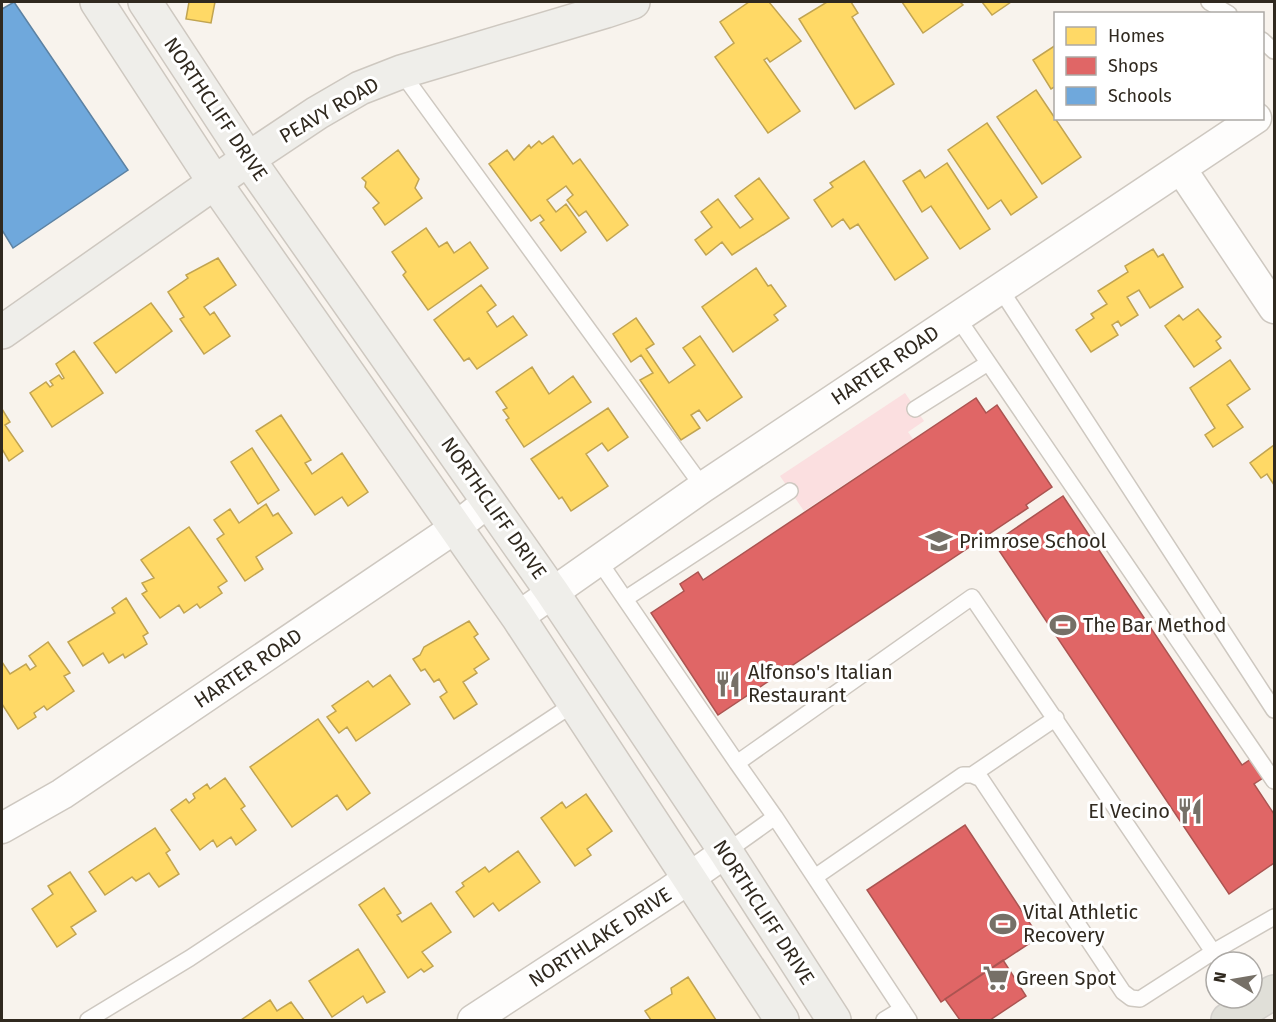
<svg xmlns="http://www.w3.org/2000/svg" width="1276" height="1022" font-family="'Fira Sans',sans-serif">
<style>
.green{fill:#fbdfe0}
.homes{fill:#ffd966;stroke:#c1a451;stroke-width:1.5}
.shops{fill:#e06666;stroke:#ab5451;stroke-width:1.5}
.schools{fill:#6fa8dc;stroke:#5c82a3;stroke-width:1.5}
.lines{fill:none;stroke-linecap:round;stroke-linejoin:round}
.lane-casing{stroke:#cec8c0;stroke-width:18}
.street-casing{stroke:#cec8c0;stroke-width:33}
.secondary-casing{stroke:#cec8c0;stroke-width:36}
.primary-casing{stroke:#d3d0cc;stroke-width:36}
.lane{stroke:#fefdfc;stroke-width:15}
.street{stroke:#fefdfc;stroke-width:30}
.secondary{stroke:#efeeea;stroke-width:33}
.primary{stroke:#e0dfd8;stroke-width:33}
.labels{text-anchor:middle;stroke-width:6;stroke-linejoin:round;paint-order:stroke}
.street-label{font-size:20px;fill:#30291f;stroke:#fff}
.poi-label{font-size:20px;fill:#30291f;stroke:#fff;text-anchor:start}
</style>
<rect width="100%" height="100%" fill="#f8f3ed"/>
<!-- green -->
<path class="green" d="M905,393L924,421L908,432L913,439L804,511L780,476Z"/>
<!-- homes -->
<path class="homes" d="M189,2H215L211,23L186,19Z
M749,2H769L801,41L770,62L767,58L764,60L800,111L768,133L715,57L734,43L720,22Z
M827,2H851L858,13L852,17L894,84L855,109L799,19Z
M902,2H960L963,5L923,33Z
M982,2H1011L992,15Z
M1056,45V86L1051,89L1033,60Z
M1036,90L1081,157L1042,184L997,117Z
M987,123L1037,197L1011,215L1001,200L988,209L948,150Z
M553,136L573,164L580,159L628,225L607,241L586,211L579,216L567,200L573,195L566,186L547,200L556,212L566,204L586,232L561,251L540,223L544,220L540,215L531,221L489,164L507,150L514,160L529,145L531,148L539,141L542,144Z
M398,150L419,179L415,188L422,198L385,225L373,208L379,203L365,187L366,182L362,178Z
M864,161L928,258L895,280L858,224L850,229L843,219L832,227L814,200L833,187L830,183Z
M947,163L990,229L960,249L931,206L922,212L903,181L920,170L925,178Z
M759,178L789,218L732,255L722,242L706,255L695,240L712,227L701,212L718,199L740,228L753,219L735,196Z
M426,228L439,247L447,242L454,253L470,242L488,268L428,310L403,275L406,272L392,252Z
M1153,249L1158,257L1163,254L1183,287L1150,308L1139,290L1127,297L1138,315L1121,326L1118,321L1112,325L1118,335L1091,352L1076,330L1094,318L1091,314L1107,304L1098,291L1128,272L1125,266Z
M218,258L236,285L204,307L210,315L214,312L230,336L204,354L180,319L184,317L168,292L188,278L186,275Z
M756,268L768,286L771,285L786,306L774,315L778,320L733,352L702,307Z
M481,285L496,305L487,312L497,327L513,316L527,335L477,369L469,358L464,361L434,320Z
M151,303L172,331L116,373L94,343Z
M1198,309L1221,337L1216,341L1221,348L1194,367L1165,326L1179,315L1183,320Z
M636,318L654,344L646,349L669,383L695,365L683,348L700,336L742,397L707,421L699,410L691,415L700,428L681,440L640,380L653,373L641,355L631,362L613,334Z
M74,351L103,393L52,427L30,393L46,382L50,387L53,385L50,381L59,375L62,379L64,378L56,364Z
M1230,360L1250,389L1227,405L1243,427L1213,447L1205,435L1215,428L1190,388Z
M532,367L549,394L573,376L591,402L524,447L506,420L509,418L503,410L507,408L496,392Z
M608,408L628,437L608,451L602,443L586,454L608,486L571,511L562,497L559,499L531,459Z
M2,409L10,422L5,425L23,451L9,461L2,449Z
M281,415L311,460L305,463L312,474L342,453L368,492L348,506L342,497L315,515L256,431Z
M1274,445V485L1267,474L1261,478L1250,463Z
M252,448L279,490L258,504L231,462Z
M266,504L273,516L278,513L292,533L256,557L263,569L245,581L217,539L224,534L214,520L230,509L239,523Z
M189,527L227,581L218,587L222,593L200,608L197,604L184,613L179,605L160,618L142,594L147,591L142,583L154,578L141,560Z
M126,598L148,633L143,636L147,644L125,658L123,654L109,663L103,653L83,666L68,642L115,613L112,608Z
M469,621L478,634L474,637L489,659L474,669L477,673L463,682L477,704L454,719L440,697L447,692L439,679L434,682L425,669L421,671L413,659L420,655L424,647Z
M48,642L70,673L64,676L74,691L47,710L44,706L34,713L36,717L18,729L2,704V662L10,674L26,664L30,670L36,666L29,656Z
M390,675L410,704L356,741L347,727L339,733L327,717L336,711L332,706L368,681L373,687Z
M318,719L370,793L347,810L337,795L292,827L250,767Z
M225,778L245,806L241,809L256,830L236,845L231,837L217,847L213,840L200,850L171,810L186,799L189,803L195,798L193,794L207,784L210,789Z
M586,794L612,831L587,849L591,855L575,866L541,818L562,802L566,808Z
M155,828L170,850L166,853L179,874L159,887L149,873L136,881L132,877L105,895L89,872Z
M518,851L540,882L499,911L493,903L474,917L456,892L464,886L462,883L485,867L489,872Z
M70,872L96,911L71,927L76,934L57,947L32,909L53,894L48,886Z
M384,888L401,913L397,915L402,922L431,903L451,932L422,952L433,966L424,972L421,969L408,978L359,905Z
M358,949L385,992L367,1003L363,996L332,1017L309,981Z
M688,977L716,1020H651L645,1011L672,994L671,988Z
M270,1000L277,1011L291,1002L304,1020H241Z"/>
<!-- shops -->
<path class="shops" d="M976,398L986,413L997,405L1052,487L1026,505L1028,508L718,715L651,613L684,591L680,584L698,572L703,580Z
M1063,496L1242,765L1251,759L1263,778L1254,784L1274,814V863L1229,894L994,543Z
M965,825L1039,937L941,1002L867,890Z
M1003,960L1026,996L990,1020H960L945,999Z"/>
<!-- schools -->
<path class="schools" d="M14,2L128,170L13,248L2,230V9Z"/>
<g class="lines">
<!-- lane casing -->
<g class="lane-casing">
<path id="lane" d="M1209,2L1229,14
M1262,40L1274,51
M401,72L703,487
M1001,290L1274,710
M957,317L1274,781
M915,409L988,363
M599,561L737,763
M625,599L790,491
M972,775L1056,718
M775,817L909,1020
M726,852L775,817L737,763L972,597L1220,962
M815,877L963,775H972L981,779L1123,992L1131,998L1140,999L1213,952L1274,917
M88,1020L190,958L575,703
M884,1020L902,1009"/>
</g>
<!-- street casing -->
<g class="street-casing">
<path id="street" d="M1181,169L1274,308
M518,617L703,487L1256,118
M2,828L62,794L455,528L489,501
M473,1020L669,892L726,852"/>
</g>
<!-- secondary casing -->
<g class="secondary-casing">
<path id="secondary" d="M97,2L215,183L518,617L782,1020
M145,2L248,159L552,592L726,852L834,1020
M2,332L248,159L317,113L360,88L401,72L606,11L633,2"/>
</g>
<!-- primary casing -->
<g class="primary-casing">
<path id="primary" d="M1228,1020L1274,992"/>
</g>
<!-- lane -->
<use href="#lane" class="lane"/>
<!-- street -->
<use href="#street" class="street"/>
<!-- secondary -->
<use href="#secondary" class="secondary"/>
<!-- primary -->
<use href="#primary" class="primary"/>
</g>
<!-- icons -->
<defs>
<g id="school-bare" transform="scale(2.07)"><path d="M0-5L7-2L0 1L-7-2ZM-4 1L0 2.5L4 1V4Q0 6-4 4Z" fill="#767067" stroke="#fff" stroke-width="2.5" paint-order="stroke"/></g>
<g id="stadium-bare" transform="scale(2.07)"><path d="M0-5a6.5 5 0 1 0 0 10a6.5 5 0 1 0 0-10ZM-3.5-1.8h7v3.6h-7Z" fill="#767067" stroke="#fff" stroke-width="2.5" paint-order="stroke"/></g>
<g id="restaurant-bare" transform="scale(2.07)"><path d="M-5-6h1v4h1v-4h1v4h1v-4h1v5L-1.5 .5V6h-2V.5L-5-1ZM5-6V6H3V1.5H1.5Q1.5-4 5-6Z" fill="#767067" stroke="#fff" stroke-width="2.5" paint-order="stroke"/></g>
<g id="supermarket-bare" transform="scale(2.07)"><path d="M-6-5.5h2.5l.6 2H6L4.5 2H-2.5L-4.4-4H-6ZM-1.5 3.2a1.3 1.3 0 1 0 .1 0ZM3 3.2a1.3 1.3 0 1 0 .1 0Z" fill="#767067" stroke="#fff" stroke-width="2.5" paint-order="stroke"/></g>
</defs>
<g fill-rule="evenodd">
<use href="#school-bare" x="939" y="541"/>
<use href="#stadium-bare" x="1063" y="625"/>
<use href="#restaurant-bare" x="728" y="684"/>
<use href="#restaurant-bare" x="1190" y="811"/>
<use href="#stadium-bare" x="1003" y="924"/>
<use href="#supermarket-bare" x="996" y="978"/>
</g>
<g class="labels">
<!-- street labels -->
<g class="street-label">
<text transform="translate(216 109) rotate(56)" y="7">NORTHCLIFF DRIVE</text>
<text transform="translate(329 110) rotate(-30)" y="7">PEAVY ROAD</text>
<text transform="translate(885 365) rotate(-34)" y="7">HARTER ROAD</text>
<text transform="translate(494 508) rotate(55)" y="7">NORTHCLIFF DRIVE</text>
<text transform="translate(248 668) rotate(-34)" y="7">HARTER ROAD</text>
<text transform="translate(764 912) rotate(57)" y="7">NORTHCLIFF DRIVE</text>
<text transform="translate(600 937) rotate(-33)" y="7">NORTHLAKE DRIVE</text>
</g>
<!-- poi labels -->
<g class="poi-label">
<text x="959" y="548">Primrose School</text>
<text x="1083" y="632">The Bar Method</text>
<text x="748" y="679">Alfonso's Italian<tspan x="748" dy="23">Restaurant</tspan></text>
<text x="1170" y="818" text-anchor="end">El Vecino</text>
<text x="1023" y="919">Vital Athletic<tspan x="1023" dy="23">Recovery</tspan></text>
<text x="1016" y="985">Green Spot</text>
</g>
</g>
<!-- border -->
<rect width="1276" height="1022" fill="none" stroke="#30291f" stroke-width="6"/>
<!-- legend -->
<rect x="1054" y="12" width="210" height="108" fill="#ffffff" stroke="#aca9a5" stroke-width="1.5"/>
<rect x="1066" y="27" width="30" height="18" fill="#ffd966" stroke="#aca9a5" stroke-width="1.5"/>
<text x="1108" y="42" font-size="18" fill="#30291f">Homes</text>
<rect x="1066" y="57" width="30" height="18" fill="#e06666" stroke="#aca9a5" stroke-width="1.5"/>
<text x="1108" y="72" font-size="18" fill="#30291f">Shops</text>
<rect x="1066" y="87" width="30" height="18" fill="#6fa8dc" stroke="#aca9a5" stroke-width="1.5"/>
<text x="1108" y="102" font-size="18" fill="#30291f">Schools</text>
<!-- north arrow -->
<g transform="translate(1234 980) rotate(281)"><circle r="28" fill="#ffffff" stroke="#aca9a5" stroke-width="1.5"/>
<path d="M0-4.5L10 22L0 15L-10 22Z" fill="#767067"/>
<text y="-9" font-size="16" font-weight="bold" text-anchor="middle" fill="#30291f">N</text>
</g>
</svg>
